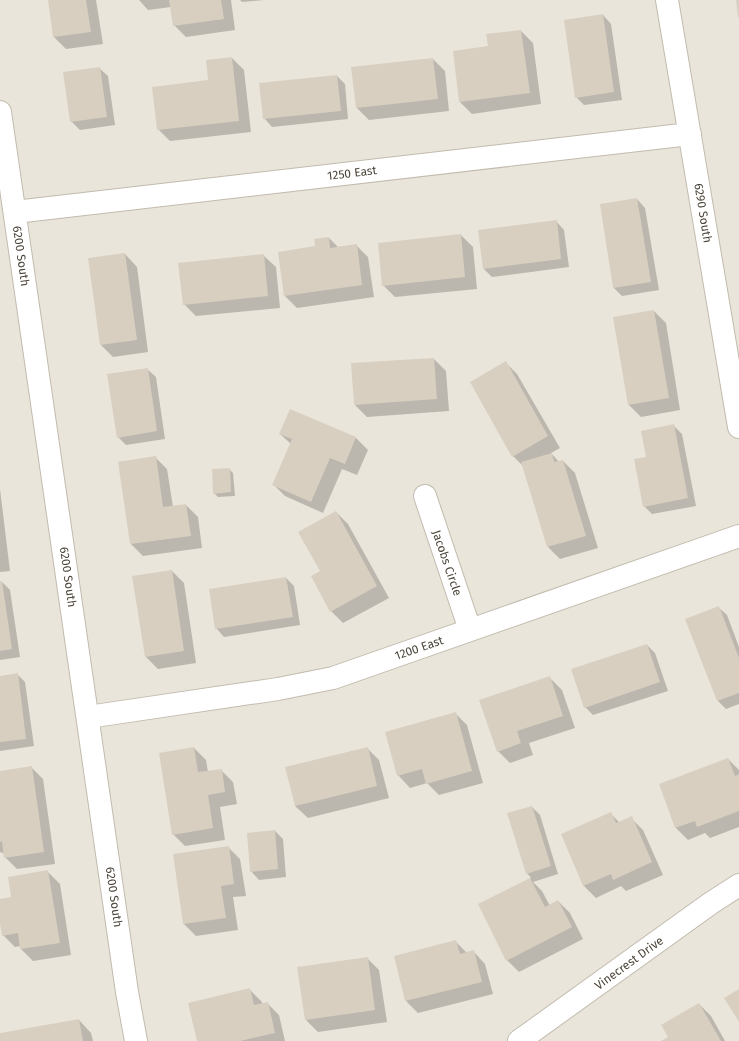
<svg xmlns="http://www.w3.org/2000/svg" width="739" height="1041" font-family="'Fira Sans',sans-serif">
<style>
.residential{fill:#eae5da}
.shadow{fill:#0003}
.building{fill:#d8cfc1}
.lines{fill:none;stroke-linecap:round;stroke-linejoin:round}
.minor-casing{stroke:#c2bbae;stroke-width:24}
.minor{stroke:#fff;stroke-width:22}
.labels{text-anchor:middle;stroke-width:3;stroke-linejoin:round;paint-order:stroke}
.street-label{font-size:12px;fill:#4b4439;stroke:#fff}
</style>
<rect width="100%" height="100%" fill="#f6f3ec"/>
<!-- residential -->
<path class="residential" d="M0,0H739V1041H0Z"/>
<!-- shadow -->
<path class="shadow" d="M49,0H96L103,44L66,49L54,37Z
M139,0H231L235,30L186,37L174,25L171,7L148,10Z
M240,0H264L242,2Z
M603,15L611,24L622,100L584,105L576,97Z
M521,31L533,43L541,104L472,114L460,102L489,47Z
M232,58L244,70L251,132L170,141L158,129Z
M433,59L445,71L449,111L369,120L357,108L352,68Z
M99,68L108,76L115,125L80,130L71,121Z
M337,76L345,84L348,119L272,127L264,118Z
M637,199L645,208L659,290L622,296L614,288L601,205Z
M556,221L564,230L569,267L492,277L483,268Z
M461,235L473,247L477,289L395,297L383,285Z
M329,238L338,247L356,245L368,257L374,297L297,308L285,296L316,247Z
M125,254L137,267L148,352L113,357L101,345Z
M263,255L276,267L280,308L196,316L184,304Z
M654,311L666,323L680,410L641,417L629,405Z
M434,359L446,371L449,411L367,417L355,405Z
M505,362L517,374L560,448L551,453L559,462L563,461L575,473L598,548L560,559L548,547L524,467L513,456Z
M147,369L156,377L165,439L126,445L118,437Z
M291,410L356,438L368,450L357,475L342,469L323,513L285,496L273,484L291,444L280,434Z
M673,425L682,434L696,506L652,514L644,506L647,458Z
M155,457L167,469L173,507L186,505L198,517L202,548L143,556L131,544L119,462Z
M229,469L233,473L235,496L218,497L214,493Z
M0,489L10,571L0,572Z
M336,512L348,524L389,598L343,623L331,611L321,571Z
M172,571L184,583L196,663L158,669L146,657Z
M286,578L294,586L300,625L224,637L216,628Z
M0,582H2L10,590L20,657L0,660Z
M718,607L727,615L739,647V704L726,709L718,701Z
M647,645L655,653L668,691L593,715L585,707Z
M17,674L25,682L34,746L0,751V677Z
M549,677L562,690L575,728L529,743L533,755L510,763L498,751Z
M455,713L467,725L483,783L439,795L427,783L410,788L398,775Z
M194,748L206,760L208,772L221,770L233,782L237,804L220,807L225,840L185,846L173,834Z
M367,748L379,760L389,798L308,818L295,806Z
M728,759L739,770V827L710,838L705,833L688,840L676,828L660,785Z
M31,767L43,779L55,864L17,869L5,857V854L0,852V772Z
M532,807L540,815L558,874L533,882L542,891L550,906L558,901L570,913L583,939L519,972L507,960L479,905L531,878L527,873Z
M610,813L620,823L631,818L643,830L663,875L626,891L621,886L596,898L584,886L562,835Z
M275,831L283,839L286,877L259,880L251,871Z
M228,847L240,859L246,896L233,897L238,930L196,936L184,924L174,855Z
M48,872L60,884L71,955L33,961L21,949V946L15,947L3,935L0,916V900L12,898Z
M456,942L467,953L473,951L485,964L493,994L418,1013L406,1001Z
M367,958L379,970L387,1022L318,1032L306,1020Z
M250,990L262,1002V1004L267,1003L279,1015L285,1041H198Z
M699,1004L711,1016L725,1041H663L669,1037Z
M79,1020L91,1033L93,1041H0V1034Z"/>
<!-- building -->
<path class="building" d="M48,0H86L91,32L53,37Z
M169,0H221L224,19L173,26Z
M736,0H739V17H738Z
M603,14L614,92L575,98L564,20Z
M521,30L530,93L459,102L453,51L488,46L486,34Z
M232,57L239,121L157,130L152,87L208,80L206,60Z
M433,58L438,99L356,108L351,67Z
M100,67L107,117L70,122L63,72Z
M337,75L341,111L263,119L259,83Z
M637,198L651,282L613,288L600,204Z
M557,220L561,259L483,269L478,230Z
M461,234L465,277L382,286L378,243Z
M329,237L330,248L357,244L362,285L284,296L278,252L315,246L314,239Z
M125,253L137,340L100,345L88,258Z
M264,254L268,296L183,305L178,263Z
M654,310L669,398L628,405L613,317Z
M434,358L437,399L354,405L351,363Z
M506,361L548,436L512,457L470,382Z
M148,368L157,431L117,438L107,374Z
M290,409L356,437L345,464L330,458L311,502L272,485L292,439L279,434Z
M674,424L688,498L643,507L634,459L646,457L641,431Z
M552,453L554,462L563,460L586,536L547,547L521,462Z
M156,456L163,507L186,504L191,536L130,544L118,462Z
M230,468L231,492L213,494L212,469Z
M336,511L377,586L330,612L311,576L320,571L298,532Z
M172,570L184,651L145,657L132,576Z
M286,577L293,617L215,629L209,589Z
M0,581H2L12,649L0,651Z
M719,606L739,658V693L717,701L685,619Z
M647,644L660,682L584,708L571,669Z
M18,673L26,739L0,742V676Z
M550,676L563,716L517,731L521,743L497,752L479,700Z
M456,712L472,771L426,784L422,769L397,776L385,732Z
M194,747L198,772L222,769L225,792L208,795L213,828L172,835L159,753Z
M368,747L377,786L295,806L285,767Z
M728,758L735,776L739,774V811L697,827L695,821L675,828L659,784Z
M32,766L44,852L4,858L2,841L0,842V771Z
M532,806L551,866L526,874L507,813Z
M611,812L616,823L632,816L652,862L613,880L611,874L583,886L561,834Z
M275,830L278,869L250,872L247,833Z
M229,846L234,884L221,886L226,918L183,924L173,854Z
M48,870L60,943L20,949L18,933L2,936L0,923V899L11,897L8,877Z
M530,878L545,907L558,900L572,927L506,961L478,904Z
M456,940L460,954L474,950L482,982L405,1001L394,956Z
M368,957L375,1010L305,1020L297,967Z
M250,988L254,1005L268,1002L275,1033L240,1041H197L188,1003Z
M739,989V1022L724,998Z
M699,1003L721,1041H661L668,1037L661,1025Z
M79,1019L83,1041H0V1033Z"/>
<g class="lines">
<!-- minor casing -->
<g class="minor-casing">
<path id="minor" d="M667,0L739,427
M0,112L127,992L136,1041
M15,212L690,134
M425,496L470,630
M88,717L278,689L333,678L739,536
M519,1041L711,903L739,885"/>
</g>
<!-- minor -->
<use href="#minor" class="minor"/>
</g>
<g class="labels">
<!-- street labels -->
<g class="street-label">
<text transform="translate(352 173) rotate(-7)" y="4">1250 East</text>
<text transform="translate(703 213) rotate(81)" y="4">6290 South</text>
<text transform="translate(21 256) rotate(82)" y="4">6200 South</text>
<text transform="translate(447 563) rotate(71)" y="4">Jacobs Circle</text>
<text transform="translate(68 577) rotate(82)" y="4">6200 South</text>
<text transform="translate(419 648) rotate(-19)" y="4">1200 East</text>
<text transform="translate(114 897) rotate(82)" y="4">6200 South</text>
<text transform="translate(629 963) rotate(-36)" y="4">Vinecrest Drive</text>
</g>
</g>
</svg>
